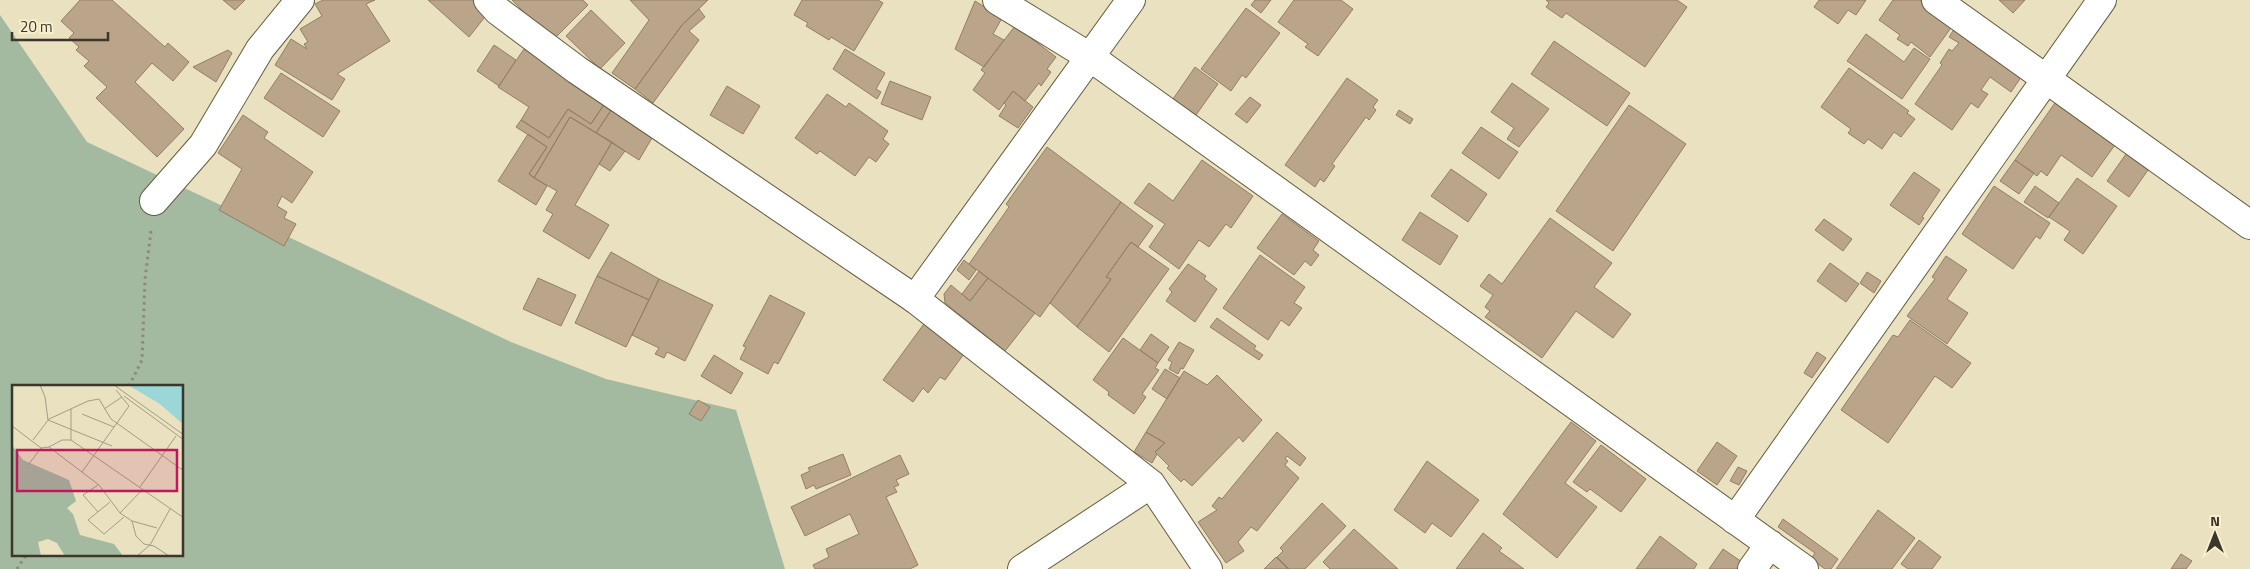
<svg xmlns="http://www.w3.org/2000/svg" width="2250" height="569" font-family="'Titillium Web',sans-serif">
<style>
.green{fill:#a3baa0;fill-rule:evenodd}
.building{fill:#baa48a;stroke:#937f65}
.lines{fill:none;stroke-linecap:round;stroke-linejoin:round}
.street-casing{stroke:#645d40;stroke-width:30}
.secondary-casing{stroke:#645d40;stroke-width:30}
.path{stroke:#8f8972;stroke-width:3;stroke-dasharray:2.5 4;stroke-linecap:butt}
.street{stroke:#fff;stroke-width:28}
.secondary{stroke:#fff;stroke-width:28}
.inset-road{fill:none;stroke:#a39d84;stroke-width:1}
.view{fill:#c2185b;fill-opacity:0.15;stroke:#c2185b;stroke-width:2.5}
.inset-edge{fill:none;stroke:#3b372a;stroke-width:2.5}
</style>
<rect width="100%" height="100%" fill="#e9e1c0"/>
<!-- green -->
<path class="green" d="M0,15L87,142L511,342L606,379L736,410L785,569H0ZM14,386H182V555H14Z"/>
<!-- building -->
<path class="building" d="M80,0H112L165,47L168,43L189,62L173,81L152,63L135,82L184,129L157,157L96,98L107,87L84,66L89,61L76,50L79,47L69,38L74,33L61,21Z
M223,0H245L235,10Z
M323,0H375L366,4L390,41L337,74L345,79L332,100L275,65L291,39L307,49L304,44L308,42L300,29L322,16L315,4Z
M428,0H474L488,13L469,37Z
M512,0H583L588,5L552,41Z
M630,0H708L682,25L635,89L612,73L649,20Z
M802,0H878L883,3L854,51L831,37L829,40L806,26L808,23L794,15Z
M1255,0H1271L1261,13L1251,5Z
M1294,0H1341L1353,9L1318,56L1305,47L1308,44L1278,22Z
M1546,0H1677L1687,7L1645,67L1566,13L1562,18L1546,7L1549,3Z
M1819,0H1866L1856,15L1848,10L1838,24L1814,7Z
M1893,0H1920L1953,25L1930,57L1911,42L1908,46L1897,39L1900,35L1879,20Z
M1999,0H2025L2013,13Z
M975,1L1002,18L993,34L1004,40L984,67L955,49Z
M1246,8L1280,33L1246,78L1242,75L1231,91L1201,69Z
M699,9L705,17L689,31L699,40L653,103L635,89L682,25Z
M591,10L625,43L600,69L566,36Z
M1015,26L1056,57L1047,69L1051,72L1041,86L1039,83L1025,101L1013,91L999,110L973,90L985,73L981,70Z
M1956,26L2024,73L2011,92L1990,77L1981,90L1988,94L1978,108L1971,103L1952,130L1915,104L1942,65L1940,63L1949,49L1952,51L1959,43L1949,37Z
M1866,34L1904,62L1914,48L1930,59L1902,99L1847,61Z
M1554,41L1630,93L1607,126L1531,74Z
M494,45L516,60L499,86L477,71Z
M524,49L605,103L591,124L568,109L549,138L521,120L529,107L498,87Z
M845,49L885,73L876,89L881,92L877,99L833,69Z
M228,50L232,53L216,82L193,67Z
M1195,67L1218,84L1196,115L1173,99Z
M1849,68L1909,111L1907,113L1915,119L1901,137L1894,132L1882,149L1868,139L1864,144L1848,133L1851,129L1821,107Z
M281,73L340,111L323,137L264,98Z
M1347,78L1378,100L1373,107L1376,110L1369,120L1366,117L1332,164L1335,166L1324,182L1320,179L1315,187L1285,165Z
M890,81L931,97L922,120L881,104Z
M1512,83L1549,109L1519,147L1507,139L1514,128L1491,112Z
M727,86L760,106L743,134L710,115Z
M1013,91L1033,107L1018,128L999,116L1006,105L1004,103Z
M827,94L846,107L849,103L888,131L883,139L889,144L876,162L869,157L855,176L820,151L817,154L795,138Z
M1250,97L1261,105L1247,123L1235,114Z
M2057,100L2117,142L2092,177L2061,155L2047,176L2041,171L2037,176L2015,160Z
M605,103L613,107L596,133L570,117L534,178L529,174L547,147L516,127L521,120L549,138L568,109L591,124Z
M1629,105L1686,144L1613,251L1556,211Z
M614,106L655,133L639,160L596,133Z
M1399,110L1413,119L1410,124L1396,115Z
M243,115L268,132L264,138L313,172L292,203L282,196L277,206L287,212L284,218L296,224L284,246L219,210L242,169L218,153Z
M570,117L612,142L575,205L609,225L589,259L543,231L553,214L546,210L557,191L534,178Z
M1481,127L1518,152L1499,179L1462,153Z
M528,134L547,147L529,174L547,186L536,205L498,181Z
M612,142L625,151L610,171L599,164Z
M1047,147L1121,202L1040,317L969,264L1009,207L1006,204Z
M2126,154L2148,170L2129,197L2107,181Z
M1202,160L1253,196L1231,228L1226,224L1209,247L1199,240L1179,269L1149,247L1165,224L1134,203L1149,183L1173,201Z
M2015,160L2034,173L2019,194L2000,181Z
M1451,169L1487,194L1468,222L1431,196Z
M1914,172L1940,190L1922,217L1924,218L1919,225L1890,205Z
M2077,178L2117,206L2083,254L2064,240L2070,231L2049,217Z
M1994,186L2050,223L2040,239L2036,236L2013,269L1962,234Z
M2035,186L2059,203L2048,218L2024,202Z
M1121,202L1153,226L1138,247L1131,242L1106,277L1111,279L1077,327L1050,303Z
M1420,212L1458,236L1440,265L1402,240Z
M1282,214L1319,241L1313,250L1319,255L1311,266L1305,261L1294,275L1257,248Z
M1550,218L1612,263L1594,287L1631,314L1613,338L1576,311L1542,358L1485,317L1490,311L1485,307L1493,295L1480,286L1489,274L1502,284Z
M1824,219L1852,239L1843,251L1815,230Z
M1131,242L1169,269L1109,352L1077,327L1111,279L1106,277Z
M611,252L659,279L649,300L597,276Z
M1260,255L1305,287L1294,303L1302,308L1289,326L1281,320L1268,340L1223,308Z
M1946,256L1967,270L1947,299L1968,313L1947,344L1907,316L1935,279L1932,277Z
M964,260L976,270L969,280L957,270Z
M1830,263L1859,284L1846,302L1817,281Z
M1188,264L1206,276L1204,279L1217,289L1195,322L1166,301L1172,292L1169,289Z
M979,271L988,278L970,301L962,294Z
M1867,272L1881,281L1874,293L1860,283Z
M597,276L649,300L626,347L575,323Z
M538,278L576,295L561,326L523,309Z
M988,278L1035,313L1005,351L945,303L944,294L951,285L970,301Z
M659,279L713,305L685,361L667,352L664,358L655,354L659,348L632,335Z
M770,295L805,313L778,364L774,362L768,374L740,359L746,347L743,346Z
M1217,318L1256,346L1254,349L1263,355L1259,360L1210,327Z
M1910,320L1971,363L1952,388L1935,376L1888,443L1841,410L1893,335L1898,337Z
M926,321L966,351L945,380L940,377L928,393L923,388L913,402L883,380Z
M1151,334L1169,347L1158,363L1140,350Z
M1123,338L1158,363L1155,368L1159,370L1142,394L1146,397L1134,414L1108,395L1109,392L1093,380Z
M1179,342L1194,350L1183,369L1181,368L1178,374L1169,369L1172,362L1168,360Z
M1817,352L1826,358L1812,378L1804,373Z
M714,355L743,373L731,394L701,376Z
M1165,369L1180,378L1167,399L1152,389Z
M1184,371L1207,385L1217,375L1262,420L1243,442L1239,437L1192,486L1184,479L1181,482L1167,468L1169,466L1155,452L1165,443L1146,432Z
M698,400L710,407L701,421L689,414Z
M1571,422L1596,441L1565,483L1597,507L1557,558L1503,514Z
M1146,432L1165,443L1155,452L1157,454L1152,463L1134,452Z
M1277,432L1306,458L1300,466L1287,456L1285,459L1288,461L1285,465L1299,478L1257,531L1251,527L1238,542L1244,551L1226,563L1198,522L1217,510L1212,506L1219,497L1222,499Z
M1717,442L1737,456L1717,485L1697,471Z
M1601,445L1646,479L1621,512L1590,489L1587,492L1573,482Z
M843,454L851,475L816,489L814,485L806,489L801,475L810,471L808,468Z
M900,455L909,474L896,480L899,485L894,487L897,492L886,497L918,565L910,569H815L813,565L829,557L826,549L859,534L850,514L805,536L791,507Z
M1427,461L1479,500L1451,537L1432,523L1425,533L1394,510Z
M1738,467L1747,471L1739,485L1730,481Z
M1322,503L1346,526L1305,569H1289L1277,557L1283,551L1280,548Z
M1878,510L1915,538L1892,569H1836Z
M1783,519L1838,559L1831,569H1825L1811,559L1815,553L1778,527Z
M1354,529L1398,569H1330L1323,562Z
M1483,533L1502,548L1499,551L1524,569H1456Z
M1660,536L1697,564L1694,569H1636Z
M1919,540L1941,557L1932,569H1908L1901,564Z
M1723,549L1742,562L1737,569H1709Z
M2181,554L2192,561L2186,569H2171Z
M1276,557L1288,569H1264Z"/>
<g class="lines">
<!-- street casing -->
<g class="street-casing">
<path id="street" d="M488,0L498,11L577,70L915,299L1151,484L1208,569
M997,0L1090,57L1804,569
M1936,0L2250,225
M154,201L203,145L260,49L300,0
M1022,569L1151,484
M1752,569L1770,544"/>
</g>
<!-- secondary casing -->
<g class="secondary-casing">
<path id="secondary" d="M915,299L1131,0
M1735,520L2102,0"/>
</g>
<!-- path -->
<path class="path" d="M129,386L142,360L145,279L151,231
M17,569L26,555"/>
<!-- street -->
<use href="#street" class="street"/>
<!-- secondary -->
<use href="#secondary" class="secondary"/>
</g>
<!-- overview -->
<g transform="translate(12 385)">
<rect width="171" height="171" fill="#e9e1c0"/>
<path d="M0,60L11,75L57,95L64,116L55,123L61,129L68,150L102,159L111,171H53L45,158L36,154L26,157L29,171H0Z" fill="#a3baa0"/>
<path d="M116,0H171V39L148,19Z" fill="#9bd7d6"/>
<path class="inset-road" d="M28,0L33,12L36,35L100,61M102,0L172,50M112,11L172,55M59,24V55L172,133M92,24L110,12M70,29L102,42M0,41L29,63M21,55L37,34L76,16L87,14L99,34L172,86M37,62L50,55H59M16,80L29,63L37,62L87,100L108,128L120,136L124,151L132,159L142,161L157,171M70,87L117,21L104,5M128,102L164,51M86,127L71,110L86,100M108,128L131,104M120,136L145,143M92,149L76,135L98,117M92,149L112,132M125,171L138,160L158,124"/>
<path class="view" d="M5,65H165V106H5Z"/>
<rect width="171" height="171" class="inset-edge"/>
</g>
<!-- north arrow -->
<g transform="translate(2215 534)" stroke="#f7eecd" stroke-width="4" paint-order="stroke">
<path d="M0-4L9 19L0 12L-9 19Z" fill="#3b372a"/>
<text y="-8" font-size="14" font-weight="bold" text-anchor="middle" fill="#3b372a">N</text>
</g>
<!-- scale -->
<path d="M12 32v8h96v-8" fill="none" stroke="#3b372a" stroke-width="2.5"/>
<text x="20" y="32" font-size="15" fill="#3b372a" stroke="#f7eecd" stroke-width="4" paint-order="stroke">20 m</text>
</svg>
